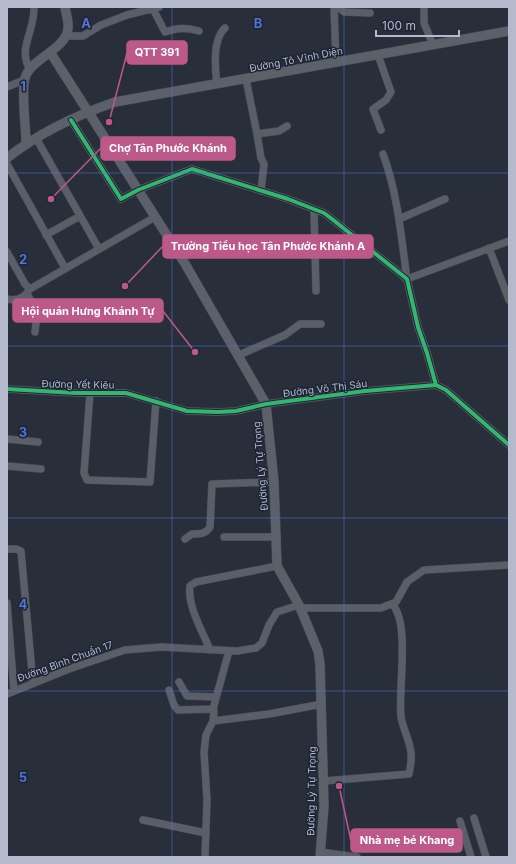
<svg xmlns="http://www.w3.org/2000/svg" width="516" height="864" font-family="Inter,sans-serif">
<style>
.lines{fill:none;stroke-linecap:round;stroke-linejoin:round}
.minor-casing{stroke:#464a52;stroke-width:8}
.major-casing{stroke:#474c56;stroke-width:10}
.minor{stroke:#5a5e67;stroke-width:7}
.major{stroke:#5c6069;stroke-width:9}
.cycleway-casing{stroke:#1c2435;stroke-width:6}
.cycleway{stroke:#33b770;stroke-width:4}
.grid{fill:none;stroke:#5274d3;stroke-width:1;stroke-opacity:0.55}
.labels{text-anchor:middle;stroke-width:3;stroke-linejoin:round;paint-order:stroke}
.street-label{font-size:10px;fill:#b4bacb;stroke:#1c2435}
.grid-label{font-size:13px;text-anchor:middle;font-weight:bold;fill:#5274d3;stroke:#1c2435;stroke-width:3;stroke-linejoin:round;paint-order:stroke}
.leader{fill:none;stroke:#bc5988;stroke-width:1.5}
.callout-dot{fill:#bc5988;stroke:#1c2435;stroke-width:1.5}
.callout{fill:#bc5988;stroke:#bc5988;stroke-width:1.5}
.callout-label{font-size:11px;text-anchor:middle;font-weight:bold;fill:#fff}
</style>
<rect width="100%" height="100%" fill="#292f3a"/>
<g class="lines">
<!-- minor casing -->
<g class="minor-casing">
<path id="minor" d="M334,7L336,62
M338,7L344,12L370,13
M424,7V23L433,45
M153,9L165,32C177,28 186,27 199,31
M67,36H83L101,25L127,15L159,7
M378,55L391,92L386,100L373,109L381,130
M30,69C17,50 35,30 34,7
M246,79L257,134
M217,84C215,69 212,40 225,28
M7,87L24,80
M71,120L121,199L138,190L192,169L288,199L324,213L332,219L407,279L418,327L427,353L436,385
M36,138L99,249
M383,154C397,192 401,233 406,272L405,278
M7,164L65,268
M261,191L264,164L261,158L257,134L279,131L287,126
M314,210L316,291
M399,219L445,199
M46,235L80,216
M489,248L509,300
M7,252L25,284L30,289L155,217
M407,279L509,241
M27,293L37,314L35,332
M7,299C16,301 24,298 29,290
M239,355L285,335L300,324H321
M7,389L76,393H126L187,411L218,412L236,411L266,404L365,391L436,385L446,390L509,445
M90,393L84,473L87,480L150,482L156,401
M7,439L38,442
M7,466L41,469
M224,537H277
M185,539L192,534C200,534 206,534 210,527L212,484L274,482
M7,549H16L21,551L33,683
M7,603L14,691
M300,608H381L396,602L407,582L424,570L509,565
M210,650C203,632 187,606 190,586L196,582L277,566
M179,682L187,696L215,697
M169,690L174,705L178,710L213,709L214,711L213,721L206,735L204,752L207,800L205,857
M7,694L69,669L125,650L161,647L237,651L256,648L262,643L269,625L277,612L299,605
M213,709L229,651
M213,721L269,714L322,704
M324,781L409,774C410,768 412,760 411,753C410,741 403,729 401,717C398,689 410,625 393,605
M474,818L486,857
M143,820L206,833
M460,821L471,857
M320,852L357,857"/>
</g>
<!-- major casing -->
<g class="major-casing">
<path id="major" d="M50,52L184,262L266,404L274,482L277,566L299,605L318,651L320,664L324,806L320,857
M26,143C26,128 21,91 25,78C30,59 67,49 68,28C69,22 66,14 65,7
M7,158C39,133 77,115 115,102L509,31"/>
</g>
<!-- minor -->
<use href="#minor" class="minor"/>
<!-- major -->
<use href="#major" class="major"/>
<!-- cycleway casing -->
<g class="cycleway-casing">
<path id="cycleway" d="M71,120L121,199L138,190L192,169L288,199L324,213L332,219L407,279L418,327L427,353L436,385
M7,389L76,393H126L187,411L218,412L236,411L266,404L365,391L436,385L446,390L509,445"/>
</g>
<!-- cycleway -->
<use href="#cycleway" class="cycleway"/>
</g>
<!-- grid -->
<path class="grid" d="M172,7V857M344,7V857M7,173H509M7,346H509M7,518H509M7,691H509"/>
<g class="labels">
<!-- street labels -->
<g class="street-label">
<text transform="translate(296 59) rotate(-11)" y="4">Đường Tô Vĩnh Diện</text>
<text transform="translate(78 384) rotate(1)" y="4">Đường Yết Kiêu</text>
<text transform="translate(325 388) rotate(-7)" y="4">Đường Võ Thị Sáu</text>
<text transform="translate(260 466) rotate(-95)" y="4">Đường Lý Tự Trọng</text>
<text transform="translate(65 661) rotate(-20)" y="4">Đường Bình Chuẩn 17</text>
<text transform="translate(311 791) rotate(-89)" y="4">Đường Lý Tự Trọng</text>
</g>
</g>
<g class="grid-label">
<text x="86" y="28">A</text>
<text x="258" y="28">B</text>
<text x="23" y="91">1</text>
<text x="23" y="264">2</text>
<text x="23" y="437">3</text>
<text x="23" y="609">4</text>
<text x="23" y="782">5</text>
</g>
<!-- callouts -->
<path class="leader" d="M109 122L127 53M51 199L101 148M125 286L163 246M195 352L163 311M339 786L351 841"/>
<g class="callout-dot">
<circle cx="109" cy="122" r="4"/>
<circle cx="51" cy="199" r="4"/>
<circle cx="125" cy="286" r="4"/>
<circle cx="195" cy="352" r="4"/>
<circle cx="339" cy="786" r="4"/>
</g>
<g class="callout">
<rect x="127" y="41" width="60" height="23" rx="4"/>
<rect x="101" y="137" width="134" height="23" rx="4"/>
<rect x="163" y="235" width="210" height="23" rx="4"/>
<rect x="13" y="299" width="150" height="23" rx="4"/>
<rect x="351" y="829" width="111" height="23" rx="4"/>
</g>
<g class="callout-label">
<text x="157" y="56">QTT 391</text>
<text x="168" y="152">Chợ Tân Phước Khánh</text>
<text x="268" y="250">Trường Tiểu học Tân Phước Khánh A</text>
<text x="88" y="315">Hội quán Hưng Khánh Tự</text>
<text x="407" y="844">Nhà mẹ bé Khang</text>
</g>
<!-- border -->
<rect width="516" height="864" fill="none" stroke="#b4bacb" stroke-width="16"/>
<!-- scale -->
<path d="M376 30v6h83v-6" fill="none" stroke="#b4bacb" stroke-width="2"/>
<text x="382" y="30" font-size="12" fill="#b4bacb" stroke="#1c2435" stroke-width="3" paint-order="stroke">100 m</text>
</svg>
